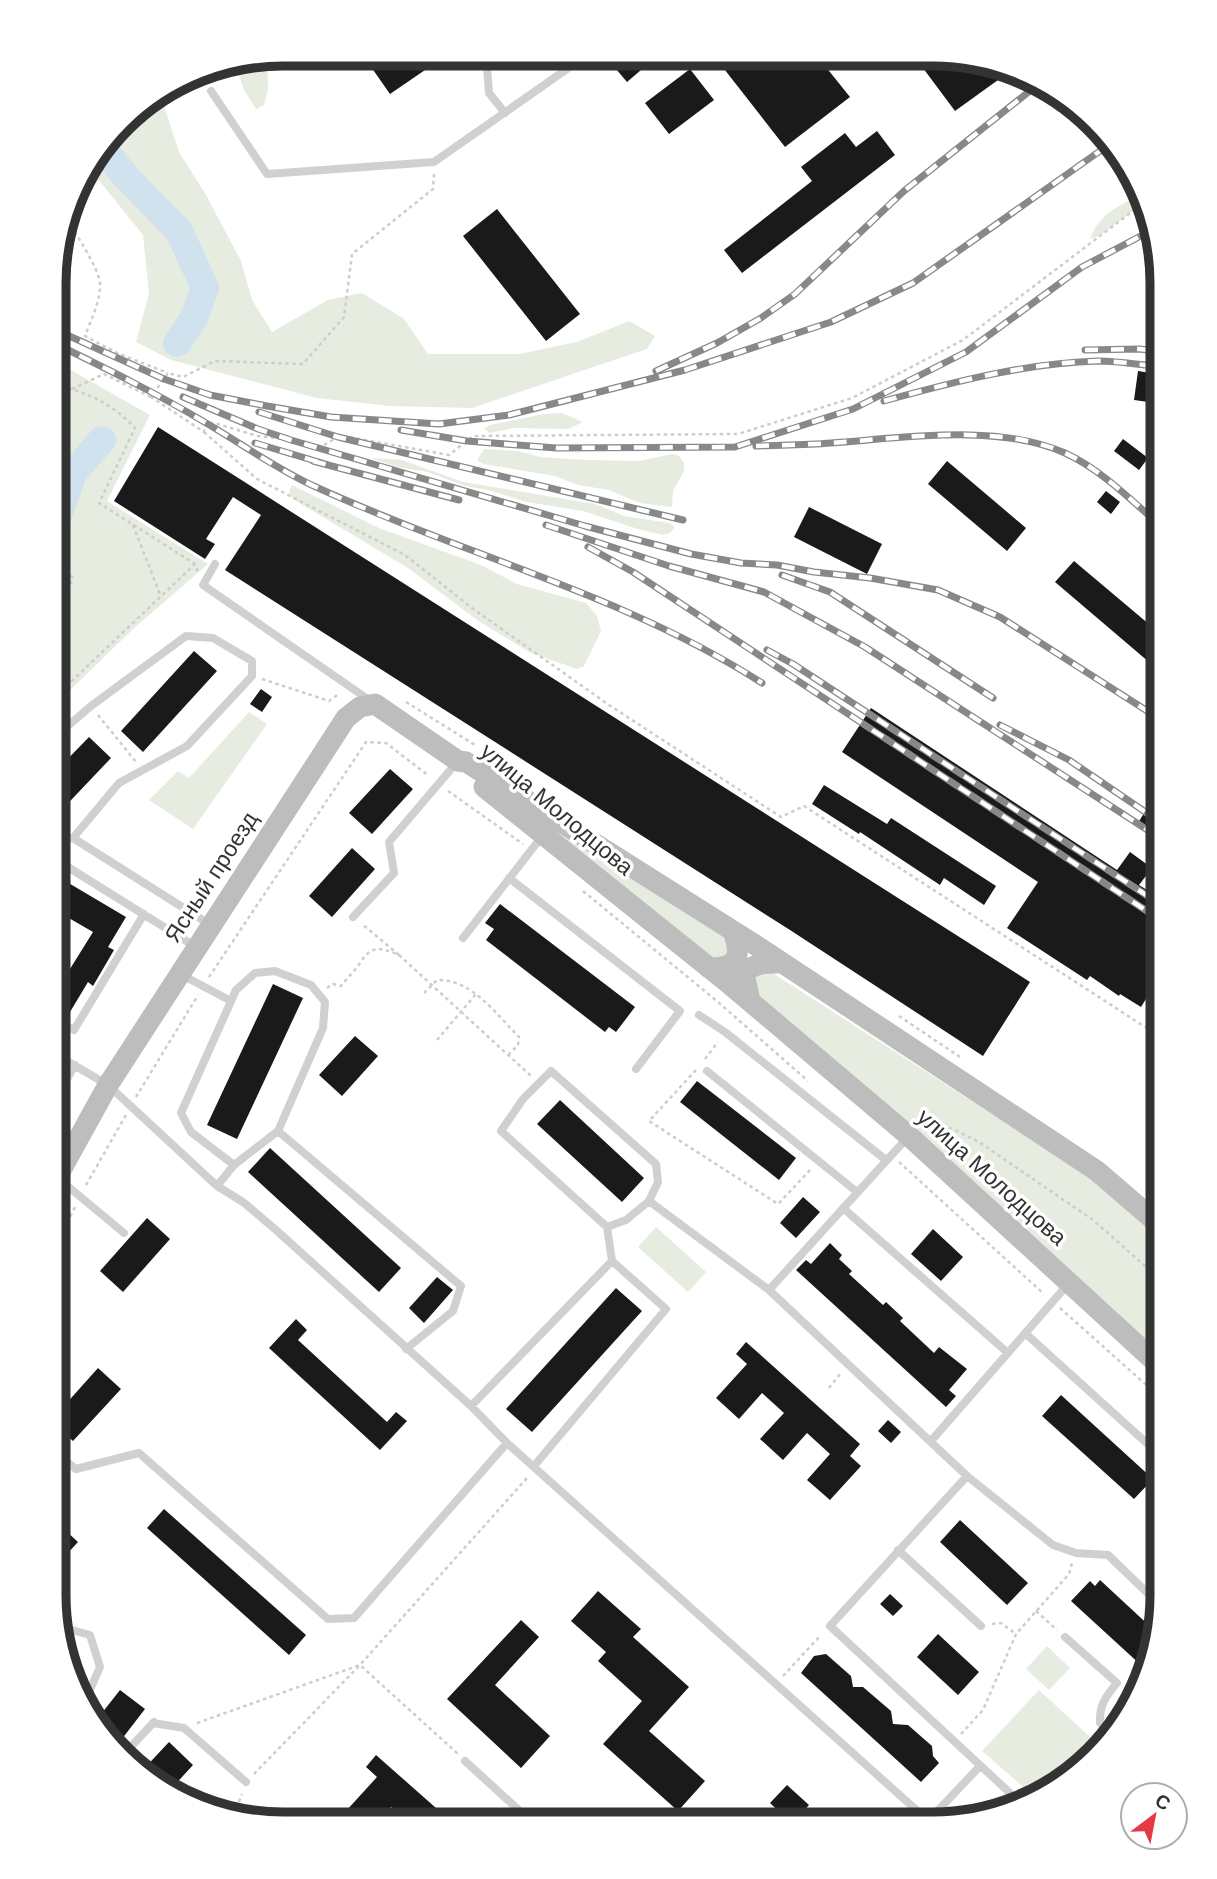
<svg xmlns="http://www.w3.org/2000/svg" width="1217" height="1879" font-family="Arial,sans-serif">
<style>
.green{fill:#e6ecdf}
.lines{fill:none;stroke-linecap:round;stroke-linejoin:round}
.river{stroke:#cfe2ee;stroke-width:28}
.building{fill:#1a1a1a}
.path{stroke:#cdcdcd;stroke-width:2.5;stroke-dasharray:3.5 3.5;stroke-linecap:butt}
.lane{stroke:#d0d0d0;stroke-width:8}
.secondary{stroke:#bdbdbd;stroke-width:21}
.rail-casing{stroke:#888;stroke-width:7}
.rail{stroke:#fff;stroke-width:4.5;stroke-dasharray:13;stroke-linecap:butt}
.labels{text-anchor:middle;stroke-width:7;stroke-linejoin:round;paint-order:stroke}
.street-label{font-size:23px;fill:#333;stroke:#fff}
.rim{fill:none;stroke:#333;stroke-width:9}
</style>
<rect width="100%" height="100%" fill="#fff"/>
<!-- green -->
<path class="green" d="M267,58L268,89L264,105L256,109L244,90L239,75L245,62Z
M157,96L162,100L179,152L206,195L241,261L252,300L272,332L328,300L362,293L404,319L428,354H519L577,342L629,321L655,336L647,349L472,408L390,406L317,398L171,360L136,342L149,293L143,235L89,168L132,111Z
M1143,193L1146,201L1099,236L1090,239C1101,211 1119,207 1143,193Z
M60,364L150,415L107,501L208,564L133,629L56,704V371Z
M562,413L583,422L568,429L513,428L490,433L484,429L490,425L544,414Z
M484,449L517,451L540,457L586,460L640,461L672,454L679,456L684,463V471L673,491L672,507L640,503L609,490L578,485L555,476L483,464L477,460Z
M371,458L402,460L463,482L595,504L624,516L669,523L675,527L670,533L663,535L638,529L583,511L527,502L488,490L465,486L428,472L397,467Z
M292,485L379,528L481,565L517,584L586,603L597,616L601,631L584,666L577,669L531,653L477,620L408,568L293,499L289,492Z
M249,712L267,724L193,829L149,800L178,771L189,778Z
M521,805L729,939L732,952L718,963Z
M771,972L1093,1179L1162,1239V1354L908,1125L753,999L754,974Z
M656,1227L706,1272L688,1292L638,1247Z
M1047,1646L1070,1668L1049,1690L1026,1669Z
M1039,1690L1102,1748L1084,1768L1036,1798L982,1751Z"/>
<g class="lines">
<!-- river -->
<path class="river" d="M103,149L127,178L179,231L205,288L194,318L177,343
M56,521L73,473L102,440"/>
</g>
<!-- building -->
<path class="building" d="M362,54L447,55L390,94Z
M714,56H817L850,97L785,147Z
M914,56H964L987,66L998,80L955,111Z
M630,57L641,70L627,82L616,69Z
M690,69L714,100L669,134L645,103Z
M877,131L895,155L742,273L724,250L812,181L801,167L845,133L856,147Z
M497,209L580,314L546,341L463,236Z
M1138,371L1163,375V404L1134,400Z
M158,427L1030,982L983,1056L790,930L225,570L261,515L233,497L206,539L215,544L205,559L114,501Z
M1123,439L1148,458L1139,470L1114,451Z
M947,461L1026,528L1007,551L928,484Z
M1106,491L1120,502L1111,514L1097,502Z
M809,507L882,544L867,574L794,537Z
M1074,561L1163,636V674L1055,582Z
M194,651L217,671L143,752L121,731Z
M261,689L272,697L262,712L250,704Z
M871,708L1117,870L1130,852L1152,868L1139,885L1163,900L1162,973L1141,1007L1120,994L1119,996L1090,976L1087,980L1007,928L1038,882L842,752Z
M89,737L111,758L55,817V772Z
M390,769L413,789L372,834L349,813Z
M824,785L887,824L891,818L996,886L984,905L944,878L940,885L860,832L859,834L812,804Z
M1152,800L1163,807V839L1138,823Z
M352,848L375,869L332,917L309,896Z
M55,875L126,917L108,947L114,950L93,986L88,982L70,1012L55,1004V971L65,977L93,932L55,910Z
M500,904L635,1007L616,1032L609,1027L605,1032L486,940L494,929L485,923Z
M273,984L303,998L237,1139L207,1125Z
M355,1036L378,1056L342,1096L319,1075Z
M697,1081L796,1158L779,1180L680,1102Z
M560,1100L644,1178L622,1202L537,1124Z
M270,1148L401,1268L379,1292L248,1172Z
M803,1197L820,1212L796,1238L780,1223Z
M147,1218L170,1239L123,1292L100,1271Z
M933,1229L963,1257L941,1281L911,1254Z
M830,1243L842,1255L839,1259L852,1271L849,1274L883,1305L886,1302L903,1318L900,1321L934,1353L939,1347L967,1369L949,1390L956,1396L946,1407L796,1270L806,1260L811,1264Z
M437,1277L453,1290L424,1323L409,1308Z
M616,1288L642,1311L532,1432L506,1409Z
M296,1319L307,1330L298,1340L387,1422L396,1412L407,1421L380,1450L269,1348Z
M746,1342L860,1444L850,1456L861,1466L830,1500L807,1480L830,1454L807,1433L783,1460L760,1439L784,1413L762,1393L739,1419L716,1398L747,1364L736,1354Z
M98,1368L121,1389L73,1441L54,1425L55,1416Z
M1061,1395L1153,1479L1134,1499L1042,1416Z
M888,1420L901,1432L891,1443L878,1431Z
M164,1509L306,1635L289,1655L147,1528Z
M54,1520L78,1542L54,1568Z
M960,1520L1028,1583L1007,1605L940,1542Z
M1100,1580L1155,1631L1143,1667L1071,1601L1090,1581L1095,1586Z
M598,1591L641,1629L633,1637L689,1687L649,1731L705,1781L678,1811L603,1744L642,1701L598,1661L606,1652L571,1621Z
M890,1594L903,1606L893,1616L880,1604Z
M521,1620L539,1637L495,1685L550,1736L521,1768L447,1699Z
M938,1634L979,1672L958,1695L917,1657Z
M826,1654L851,1676L853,1687H863L891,1711L893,1724L908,1725L932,1746L933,1756L939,1763L921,1782L801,1673L814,1656Z
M120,1690L145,1709L118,1744L98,1718Z
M169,1742L193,1765L171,1789L144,1778L140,1773Z
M376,1755L453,1823H410L391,1807L377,1823H360L346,1811L377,1777L366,1767Z
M787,1785L809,1805L792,1824L770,1803Z"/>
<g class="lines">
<!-- path -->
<path class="path" d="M201,71L206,81
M434,174L433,189L352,254L344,317L303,364L215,361L183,377L168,373L151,397L204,432L206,423H214L258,436L291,440L317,449L338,437H349L449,455L473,436L738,434L852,398L963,340L1146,201
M67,220C75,232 99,269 100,283C101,300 91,320 85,336L117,353L168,373
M72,389L104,374L151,397
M56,397L71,389C97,397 116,408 135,428L99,503L195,564L198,572
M204,432L257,479L405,555L472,608L609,705L781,817L804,806L1162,1038
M133,525L161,597
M56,608L66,595L73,578L56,561
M262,679L329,701L340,693
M56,696L195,564
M406,702L475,745
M56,713L68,710
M98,715L136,762
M448,791L523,844
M583,891L718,1002L808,1081
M399,955L531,1076
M209,977L366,742L386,743L429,776
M327,988L333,984L341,986C347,978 355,971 360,963C371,945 380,947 399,955L362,924
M424,993L437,980C472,979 496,1014 519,1037L518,1045L509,1054
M899,1016L960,1057
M437,1040L476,994
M705,1059L718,1042
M696,1070L649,1121L778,1204L812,1168
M136,1097L198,995
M929,1129L938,1125L953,1129L979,1142L1093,1220L1162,1281
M899,1162L1044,1294
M86,1185L126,1115
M55,1248L75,1207
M1060,1308L1162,1399
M829,1388L841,1373
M1036,1611L1057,1630
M992,1624L1001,1623L1016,1634
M783,1676L821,1635
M197,1723L360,1665L458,1754
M961,1734L983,1710L1016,1634L1069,1574L1072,1563
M254,1774L360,1665L527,1478
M234,1815L242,1794"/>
<!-- lane -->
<path class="lane" d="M486,55L489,93L505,113
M211,91L267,174L434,162L587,55
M215,564L203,585L372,702
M55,737L91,706L186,636L213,638L252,661V676L187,746L119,783L73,838
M55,840L73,838L209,924
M55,859L196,947
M509,878L680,1011L636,1069
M353,917L394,873L389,842L458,761
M463,938L543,835
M182,975L231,1001
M699,1015L725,1032L886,1160
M55,1019L74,1030L144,914
M55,1054L108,1085L217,1186L243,1202L276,1230L471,1406L507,1443L933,1825
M707,1071L857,1192
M55,1100L75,1065
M907,1138L769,1290L967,1476L1053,1545L1076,1553L1108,1555L1162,1607
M234,1165L278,1131
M59,1179L124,1233
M217,1186L234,1165L191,1132L181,1113L236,990L255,973L275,971L311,985L325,1002L323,1028L278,1131L461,1286L453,1311L406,1349
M649,1201L626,1220L607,1227L501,1131L523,1099L551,1071L656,1164L658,1182L649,1201L769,1290
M843,1208L1008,1353
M607,1227L612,1261
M1025,1333L1162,1457
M55,1385L60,1390
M471,1406L612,1261L666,1309L534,1466
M931,1441L1069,1283
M54,1452L76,1469L139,1453L328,1619L354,1618L507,1443
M967,1476L830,1626L1024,1806
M1157,1530L1162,1524
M898,1550L981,1626
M61,1627L90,1635L100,1667L85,1701
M1065,1637L1117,1683C1106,1696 1099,1705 1100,1723L1113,1735
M153,1723L184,1728L246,1782
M125,1753L154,1722
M465,1761L534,1824
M929,1820L980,1766"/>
<!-- secondary -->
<path class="secondary" d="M484,787L727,982L909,1136L1162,1368
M709,968C739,968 742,956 733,931
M750,1001L744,974C754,962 767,963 782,963
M55,1181L108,1085L346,718L360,707L375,704L458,761L466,762L757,946L1097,1171L1162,1227"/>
<!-- rail casing -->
<g class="rail-casing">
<path id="rail" d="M56,330L164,379L210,395L267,406L331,417L439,424L509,415L685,370L831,322L913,283L1107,146
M56,344C107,369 158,394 206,423C242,444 278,470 316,487C464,555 625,595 762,683
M1085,350L1140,349L1163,352
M656,371L717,343L761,318L795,294L904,191L1036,86
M183,397L258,429L291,440L585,526L691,554L741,563L777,565L814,572L870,578L938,590L1000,617L1163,721
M884,401C953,382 1026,363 1098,361C1119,361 1141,365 1163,367
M259,412L338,437L683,520
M401,430L467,441L556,448L735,447L853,409L966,352L1082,267L1152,230
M255,443L322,463
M756,446C781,445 806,445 831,443C902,438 999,423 1065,453C1102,470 1132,501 1163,528
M313,461L459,500
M546,525L669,566L764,592L865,647L1163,840
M588,547L633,572L1162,921
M782,575L830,592L993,698
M767,650L793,664L1163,906
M1000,725L1069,760L1163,824"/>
</g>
<!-- rail -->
<use href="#rail" class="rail"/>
</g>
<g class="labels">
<!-- street labels -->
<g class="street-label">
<text transform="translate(557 809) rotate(40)" y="8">улица Молодцова</text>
<text transform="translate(211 877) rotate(-57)" y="8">Ясный проезд</text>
<text transform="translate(992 1177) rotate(42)" y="8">улица Молодцова</text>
</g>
</g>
<!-- crop -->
<path d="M0 0H1217V1879H0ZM283 66H933A217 217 0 0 1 1150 283V1595A217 217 0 0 1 933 1812H283A217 217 0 0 1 66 1595V283A217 217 0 0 1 283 66Z" fill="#fff" fill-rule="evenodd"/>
<path class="rim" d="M283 66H933A217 217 0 0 1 1150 283V1595A217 217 0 0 1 933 1812H283A217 217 0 0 1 66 1595V283A217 217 0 0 1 283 66Z"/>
<!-- north arrow -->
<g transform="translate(1154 1816) rotate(32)"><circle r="33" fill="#ffffff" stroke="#adadad" stroke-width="2"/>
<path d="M0-5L12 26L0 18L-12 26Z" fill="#e63946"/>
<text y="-10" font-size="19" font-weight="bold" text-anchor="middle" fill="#333333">С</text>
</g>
</svg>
